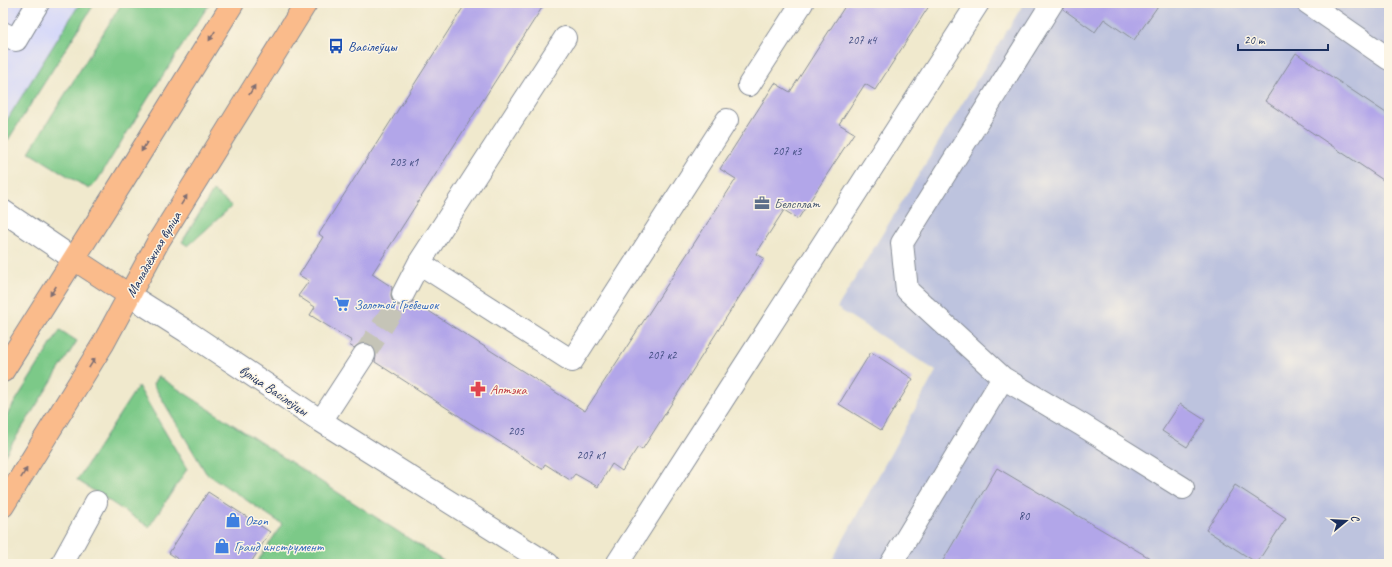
<svg xmlns="http://www.w3.org/2000/svg" width="1392" height="567" font-family="Caveat,sans-serif">
<style>
.built{fill:#d5d8f9}
.industrial{fill:#bdc3de}
.green{fill:#7bc988;stroke:#4b7c73}
.building{fill:#b2a6e9}
.lines{fill:none;stroke-linecap:round;stroke-linejoin:round}
.minor-tunnel{stroke:#c5c4b7;stroke-width:22;stroke-dasharray:22 11;stroke-linecap:butt}
.minor-casing{stroke:#868c96;stroke-width:24}
.major-casing{stroke:#868c96;stroke-width:24}
.minor{stroke:#fff;stroke-width:22}
.major{stroke:#fabb8b;stroke-width:22}
.oneway{fill:#7f6e72}
.labels{text-anchor:middle;stroke-width:3;stroke-linejoin:round;paint-order:stroke}
.number-label{font-size:12px;fill:#414d81}
.transit-label{font-size:14px;fill:#164399;stroke:#fcf5e5;text-anchor:start}
.service-label{font-size:14px;fill:#4e5e75;stroke:#fcf5e5;text-anchor:start}
.street-label{font-size:14px;fill:#1b2f5e;stroke:#fcf5e5}
.shop-label{font-size:14px;fill:#366cbe;stroke:#fcf5e5;text-anchor:start}
.health-label{font-size:14px;fill:#be3a42;stroke:#fcf5e5;text-anchor:start}
</style>
<rect width="100%" height="100%" fill="#fcf5e5"/>
<filter id="ink" filterUnits="userSpaceOnUse"><feTurbulence type="fractalNoise" baseFrequency=".025" numOctaves="2"/><feDisplacementMap in="SourceGraphic" scale="8" xChannelSelector="R" yChannelSelector="G"/><feConvolveMatrix kernelMatrix="1 2 1 2 8 2 1 2 1" color-interpolation-filters="sRGB"/></filter>
<filter id="wash" filterUnits="userSpaceOnUse"><feTurbulence type="fractalNoise" baseFrequency=".012" numOctaves="4" result="noise"/><feDisplacementMap in="SourceGraphic" scale="16" xChannelSelector="R" yChannelSelector="G"/><feGaussianBlur stdDeviation="0.9" result="paint"/><feColorMatrix in="noise" values="0 0 0 0 0 0 0 0 0 0 0 0 0 0 0 0 0 1.4 0 .05"/><feComposite in="paint" operator="in"/></filter>
<g filter="url(#wash)">
<rect width="100%" height="100%" fill="#f0e9cd"/>
<!-- built -->
<path class="built" d="M3,3H80L5,123L3,122Z"/>
<!-- industrial -->
<path class="industrial" d="M1024,3H1389V564H830L936,371L837,308Z"/>
<!-- green -->
<path class="green" d="M80,3H95L8,140L3,137V122L5,123Z
M122,3H210L154,89L97,181L89,189L29,152Z
M213,191L232,206L188,246L182,242Z
M60,330L77,341L3,458V421Z
M158,376L448,564H256L282,524L206,473L153,384Z
M138,386L187,469L149,527L77,480Z"/>
<g id="blocks">
<!-- building -->
<path class="building" d="M466,3H545L372,274L392,287L391,295L392,300L397,305L404,306L409,305L413,301L585,411L736,179L720,169L775,83L790,92L847,3H931L875,90L865,84L839,124L854,133L798,219L784,210L756,254L764,258L642,450L638,447L622,471L612,464L598,487L575,474L570,480L545,464L542,469L375,362L376,356L375,350L370,344L365,343L359,344L354,348L349,345L352,341L310,315L315,307L298,296L309,281L299,275L323,237L319,234Z
M1064,3H1160L1134,40L1104,19L1095,32L1063,9Z
M1296,53L1389,115V184L1265,101Z
M871,352L913,379L881,430L839,404Z
M1180,404L1205,420L1187,447L1162,431Z
M997,468L1160,564H941Z
M1235,485L1286,518L1257,563L1206,530Z
M208,492L270,532L250,564H185L169,553Z"/>
</g>
</g>
<g filter="url(#ink)">
<use href="#blocks" fill-opacity="0" stroke="#868c96" stroke-width="1"/>
<g class="lines">
<!-- minor-tunnel -->
<path class="minor-tunnel" d="M364,355L403,294"/>
<!-- minor casing -->
<g class="minor-casing">
<path id="minor" d="M1052,3L902,243L907,290L1003,378L1082,425L1183,488
M1308,3L1389,59
M3,33L16,40L38,3
M749,85L802,3
M3,211L74,259
M419,263L572,361L727,120
M403,294L419,263L565,38
M129,295L186,331L321,421L548,564
M321,421L364,355
M62,564L96,502
M617,564L978,3
M891,564L1003,378"/>
</g>
<!-- major casing -->
<g class="major-casing">
<path id="major" d="M74,259L129,295
M3,371L121,184L233,3
M3,506L103,344L158,242L306,3"/>
</g>
<!-- minor -->
<use href="#minor" class="minor"/>
<!-- major -->
<use href="#major" class="major"/>
</g>
<!-- one-way arrows -->
<defs><path id="oneway-solid" d="M-6-.8H1V-3.2L6.5 0L1 3.2V.8H-6Z"/></defs>
<g class="oneway">
<use href="#oneway-solid" transform="translate(212 36) rotate(122)"/>
<use href="#oneway-solid" transform="translate(252 90) rotate(-58)"/>
<use href="#oneway-solid" transform="translate(144 147) rotate(121)"/>
<use href="#oneway-solid" transform="translate(184 200) rotate(-58)"/>
<use href="#oneway-solid" transform="translate(53 291) rotate(123)"/>
<use href="#oneway-solid" transform="translate(92 363) rotate(-58)"/>
<use href="#oneway-solid" transform="translate(24 473) rotate(-58)"/>
</g>
</g>
<!-- icons -->
<defs>
<g id="bus-bare" transform="scale(1.2)"><path d="M-5-6H5V4H4V6H2V4H-2V6H-4V4H-5ZM-3.5-4V0h7V-4ZM-3.5 1.2v1.5H-2V1.2ZM2 1.2v1.5H3.5V1.2Z" fill="#1a4fb4" stroke="#fcf5e5" stroke-width="2.5" paint-order="stroke"/></g>
<g id="office-bare" transform="scale(1.2)"><path d="M-6-3h4V-5.5h4V-3h4V5H-6ZM-1-4.5V-3h2v-1.5ZM-6 0V1H6V0Z" fill="#5c6f8a" stroke="#fcf5e5" stroke-width="2.5" paint-order="stroke"/></g>
<g id="supermarket-bare" transform="scale(1.2)"><path d="M-6-5.5h2.5l.6 2H6L4.5 2H-2.5L-4.4-4H-6ZM-1.5 3.2a1.3 1.3 0 1 0 .1 0ZM3 3.2a1.3 1.3 0 1 0 .1 0Z" fill="#3f7fe0" stroke="#fcf5e5" stroke-width="2.5" paint-order="stroke"/></g>
<g id="pharmacy-bare" transform="scale(1.2)"><path d="M-2-6h4v4h4v4h-4v4h-4v-4h-4v-4h4Z" fill="#e0444e" stroke="#fcf5e5" stroke-width="2.5" paint-order="stroke"/></g>
<g id="shop-bare" transform="scale(1.2)"><path d="M-5-2.5h2.3a2.7 3.5 0 0 1 5.4 0H5L5.5 6h-11ZM-1.5-2.5h3a1.5 2.3 0 0 0-3 0Z" fill="#3f7fe0" stroke="#fcf5e5" stroke-width="2.5" paint-order="stroke"/></g>
</defs>
<g fill-rule="evenodd">
<use href="#bus-bare" x="336" y="46"/>
<use href="#office-bare" x="762" y="203"/>
<use href="#supermarket-bare" x="342" y="304"/>
<use href="#pharmacy-bare" x="478" y="389"/>
<use href="#shop-bare" x="233" y="520"/>
<use href="#shop-bare" x="222" y="546"/>
</g>
<g class="labels">
<!-- number labels -->
<g class="number-label">
<text x="862" y="44">207 к4</text>
<text x="787" y="155">207 к3</text>
<text x="404" y="166">203 к1</text>
<text x="662" y="359">207 к2</text>
<text x="516" y="435">205</text>
<text x="591" y="459">207 к1</text>
<text x="1024" y="520">80</text>
</g>
<!-- transit labels -->
<g class="transit-label">
<text x="348" y="51">Васілеўцы</text>
</g>
<!-- service labels -->
<g class="service-label">
<text x="774" y="208">Белсплат</text>
</g>
<!-- street labels -->
<g class="street-label">
<text transform="translate(153 254) rotate(-60)" y="5">Маладзёжная вуліца</text>
<text transform="translate(274 390) rotate(34)" y="5">вуліца Васілеўцы</text>
</g>
<!-- shop labels -->
<g class="shop-label">
<text x="354" y="309">Золотой Гребешок</text>
<text x="245" y="525">Ozon</text>
<text x="234" y="551">Гранд инструмент</text>
</g>
<!-- health labels -->
<g class="health-label">
<text x="490" y="394">Аптэка</text>
</g>
</g>
<!-- margin -->
<rect width="1392" height="567" fill="none" stroke="#fcf5e5" stroke-width="16"/>
<!-- north arrow -->
<g transform="translate(1346 521) rotate(72)" stroke="#fcf5e5" stroke-width="3" paint-order="stroke">
<path d="M0-3L7 15L0 10L-7 15Z" fill="#1b2f5e"/>
<text y="-6" font-size="11" font-weight="bold" text-anchor="middle" fill="#1b2f5e">С</text>
</g>
<!-- scale -->
<path d="M1238 44v6h90v-6" fill="none" stroke="#1b2f5e" stroke-width="2"/>
<text x="1244" y="44" font-size="12" fill="#1b2f5e" stroke="#fcf5e5" stroke-width="3" paint-order="stroke">20 m</text>
</svg>
